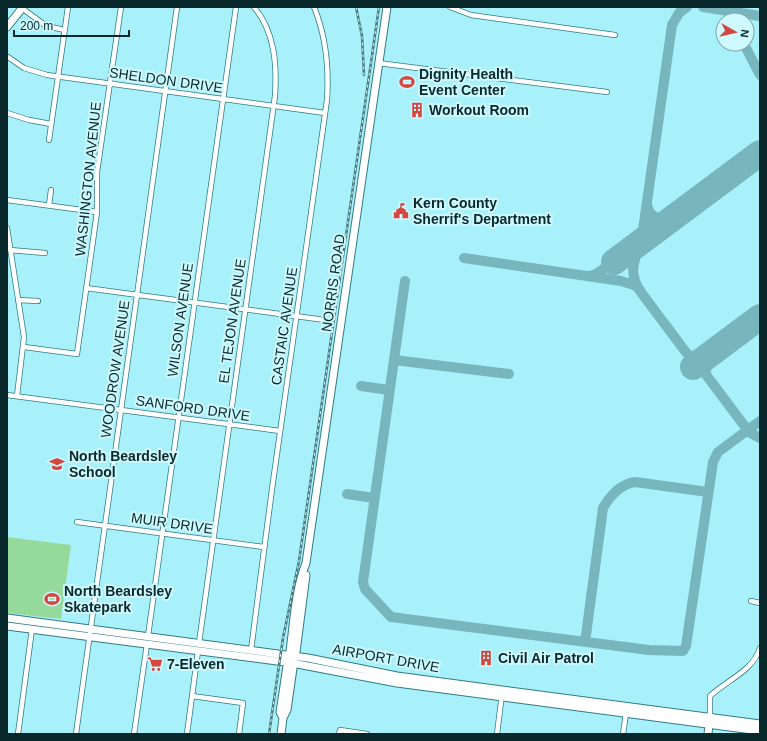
<svg xmlns="http://www.w3.org/2000/svg" width="767" height="741" font-family="Arial,sans-serif">
<style>
.green{fill:#96da9b}
.lines{fill:none;stroke-linecap:round;stroke-linejoin:round}
.taxiway{stroke:#78b6be;stroke-width:10}
.runway{stroke:#78b6be;stroke-width:26}
.street-casing{stroke:#307b84;stroke-width:6}
.secondary-casing{stroke:#307b84;stroke-width:9}
.street{stroke:#fff;stroke-width:4.5}
.secondary{stroke:#fff;stroke-width:7}
.rail-casing{stroke:#497a80;stroke-width:2.5}
.rail{stroke:#cef9ff;stroke-width:1;stroke-dasharray:3;stroke-linecap:butt}
.labels{text-anchor:middle;stroke-width:4;stroke-linejoin:round;paint-order:stroke}
.poi-label{font-size:14px;font-weight:bold;fill:#08282b;stroke:#cef9ff;text-anchor:start}
.street-label{font-size:14px;fill:#08282b;stroke:#cef9ff}
</style>
<rect width="100%" height="100%" fill="#a8f1fb"/>
<!-- green -->
<path class="green" d="M7,537L71,545L61,619L7,613Z"/>
<g class="lines">
<!-- taxiway -->
<path class="taxiway" d="M687,7L679,13L672,25L642,237C637,259 626,268 640,291L685,351L707,376C701,357 718,349 731,340
M703,7L760,16
M744,44L760,75
M647,203C647,213 655,219 665,219L676,215L703,194
M640,245L673,219
M464,258L621,281L634,285L640,290
M590,276L596,274L614,262
M405,281L363,582L365,589L391,617L649,650L683,651L686,646L713,462L718,452L760,421
M394,360L509,374
M707,376L749,432L760,438
M361,386L389,390
M347,494L374,498
M581,641L585,639L586,635L603,508C610,496 621,484 635,482L708,492"/>
<!-- runway -->
<path class="runway" d="M614,262L760,153
M693,367L760,317"/>
<!-- street casing -->
<g class="street-casing">
<path id="street" d="M450,7L471,15L615,35
M22,8L46,26L65,30
M8,57L24,68L47,75L325,113
M378,63L607,92
M7,113L29,120L51,124
M49,140L68,7
M7,200L97,212
M49,205L51,190
M7,228L24,337L17,396
M10,250L45,253
M86,288L325,320
M18,300L38,301
M24,347L77,354L97,212V172L121,7
M7,395L280,431
M77,522L264,547
M751,601L760,603
M148,636L236,7
M199,643L275,96C277,65 275,32 254,7
M251,650L272,489L327,100C329,69 326,36 314,7
M192,696L243,703L239,734
M710,717V696C727,680 753,671 760,648
M18,734L32,629
M76,734L177,7
M134,734L147,644
M187,734L198,651
M339,734L340,730L367,734
M497,734L502,694
M623,734L626,713"/>
</g>
<!-- secondary casing -->
<g class="secondary-casing">
<path id="secondary" d="M7,27L23,7
M7,618L308,658L397,676L760,724
M7,626L292,663L397,683L760,731
M293,656L290,651C294,622 295,591 306,563L387,7
M283,718L280,712L287,666L292,663
M281,734L283,718L287,710L293,668C291,661 292,657 296,652L306,575
M708,734L709,724"/>
</g>
<!-- street -->
<use href="#street" class="street"/>
<!-- secondary -->
<use href="#secondary" class="secondary"/>
<!-- rail casing -->
<g class="rail-casing">
<path id="rail" d="M356,7L362,36L364,75
M269,734L283,638L299,561L379,7"/>
</g>
<!-- rail -->
<use href="#rail" class="rail"/>
</g>
<!-- icons -->
<defs>
<g id="stadium-bare" transform="scale(1.2)"><path d="M0-5a6.5 5 0 1 0 0 10a6.5 5 0 1 0 0-10ZM-3.5-1.8h7v3.6h-7Z" fill="#d54640" stroke="#cef9ff" stroke-width="2.5" paint-order="stroke"/></g>
<g id="building-bare" transform="scale(1.2)"><path d="M-4-6H4V6H1V3H-1V6H-4ZM-2.5-4.3h1.7v1.8h-1.7ZM.8-4.3h1.7v1.8H.8ZM-2.5-1h1.7V.8h-1.7ZM.8-1h1.7V.8H.8Z" fill="#d54640" stroke="#cef9ff" stroke-width="2.5" paint-order="stroke"/></g>
<g id="civic-bare" transform="scale(1.2)"><path d="M-.6-6.5H3V-4.5H.6V-3L4-1V1h2V6H-6V1h2V-1L-.6-3ZM-1.2 2.5V6h2.4V2.5Z" fill="#d54640" stroke="#cef9ff" stroke-width="2.5" paint-order="stroke"/></g>
<g id="school-bare" transform="scale(1.2)"><path d="M0-5L7-2L0 1L-7-2ZM-4 1L0 2.5L4 1V4Q0 6-4 4Z" fill="#d54640" stroke="#cef9ff" stroke-width="2.5" paint-order="stroke"/></g>
<g id="supermarket-bare" transform="scale(1.2)"><path d="M-6-5.5h2.5l.6 2H6L4.5 2H-2.5L-4.4-4H-6ZM-1.5 3.2a1.3 1.3 0 1 0 .1 0ZM3 3.2a1.3 1.3 0 1 0 .1 0Z" fill="#d54640" stroke="#cef9ff" stroke-width="2.5" paint-order="stroke"/></g>
</defs>
<g fill-rule="evenodd">
<use href="#stadium-bare" x="407" y="82"/>
<use href="#building-bare" x="417" y="110"/>
<use href="#civic-bare" x="401" y="211"/>
<use href="#school-bare" x="57" y="464"/>
<use href="#stadium-bare" x="52" y="599"/>
<use href="#building-bare" x="486" y="658"/>
<use href="#supermarket-bare" x="155" y="664"/>
</g>
<g class="labels">
<!-- poi labels -->
<g class="poi-label">
<text x="419" y="79">Dignity Health<tspan x="419" dy="16">Event Center</tspan></text>
<text x="429" y="115">Workout Room</text>
<text x="413" y="208">Kern County<tspan x="413" dy="16">Sherrif's Department</tspan></text>
<text x="69" y="461">North Beardsley<tspan x="69" dy="16">School</tspan></text>
<text x="64" y="596">North Beardsley<tspan x="64" dy="16">Skatepark</tspan></text>
<text x="498" y="663">Civil Air Patrol</text>
<text x="167" y="669">7-Eleven</text>
</g>
<!-- street labels -->
<g class="street-label">
<text transform="translate(166 80) rotate(8)" y="5">SHELDON DRIVE</text>
<text transform="translate(88 179) rotate(-84)" y="5">WASHINGTON AVENUE</text>
<text transform="translate(333 283) rotate(-82)" y="5">NORRIS ROAD</text>
<text transform="translate(180 320) rotate(-82)" y="5">WILSON AVENUE</text>
<text transform="translate(232 321) rotate(-82)" y="5">EL TEJON AVENUE</text>
<text transform="translate(284 326) rotate(-82)" y="5">CASTAIC AVENUE</text>
<text transform="translate(115 369) rotate(-82)" y="5">WOODROW AVENUE</text>
<text transform="translate(193 408) rotate(8)" y="5">SANFORD DRIVE</text>
<text transform="translate(172 523) rotate(8)" y="5">MUIR DRIVE</text>
<text transform="translate(386 658) rotate(10)" y="5">AIRPORT DRIVE</text>
</g>
</g>
<!-- border -->
<rect width="767" height="741" fill="none" stroke="#08282b" stroke-width="16"/>
<!-- north arrow -->
<g transform="translate(735 32) rotate(98)"><circle r="19" fill="#cef9ff" stroke="#7fa5aa"/>
<path d="M0-3L7 15L0 10L-7 15Z" fill="#d54640"/>
<text y="-6" font-size="11" font-weight="bold" text-anchor="middle" fill="#08282b">N</text>
</g>
<!-- scale -->
<path d="M14 30v6h115v-6" fill="none" stroke="#08282b" stroke-width="2"/>
<text x="20" y="30" font-size="12" fill="#08282b" stroke="#cef9ff" stroke-width="3" paint-order="stroke">200 m</text>
</svg>
